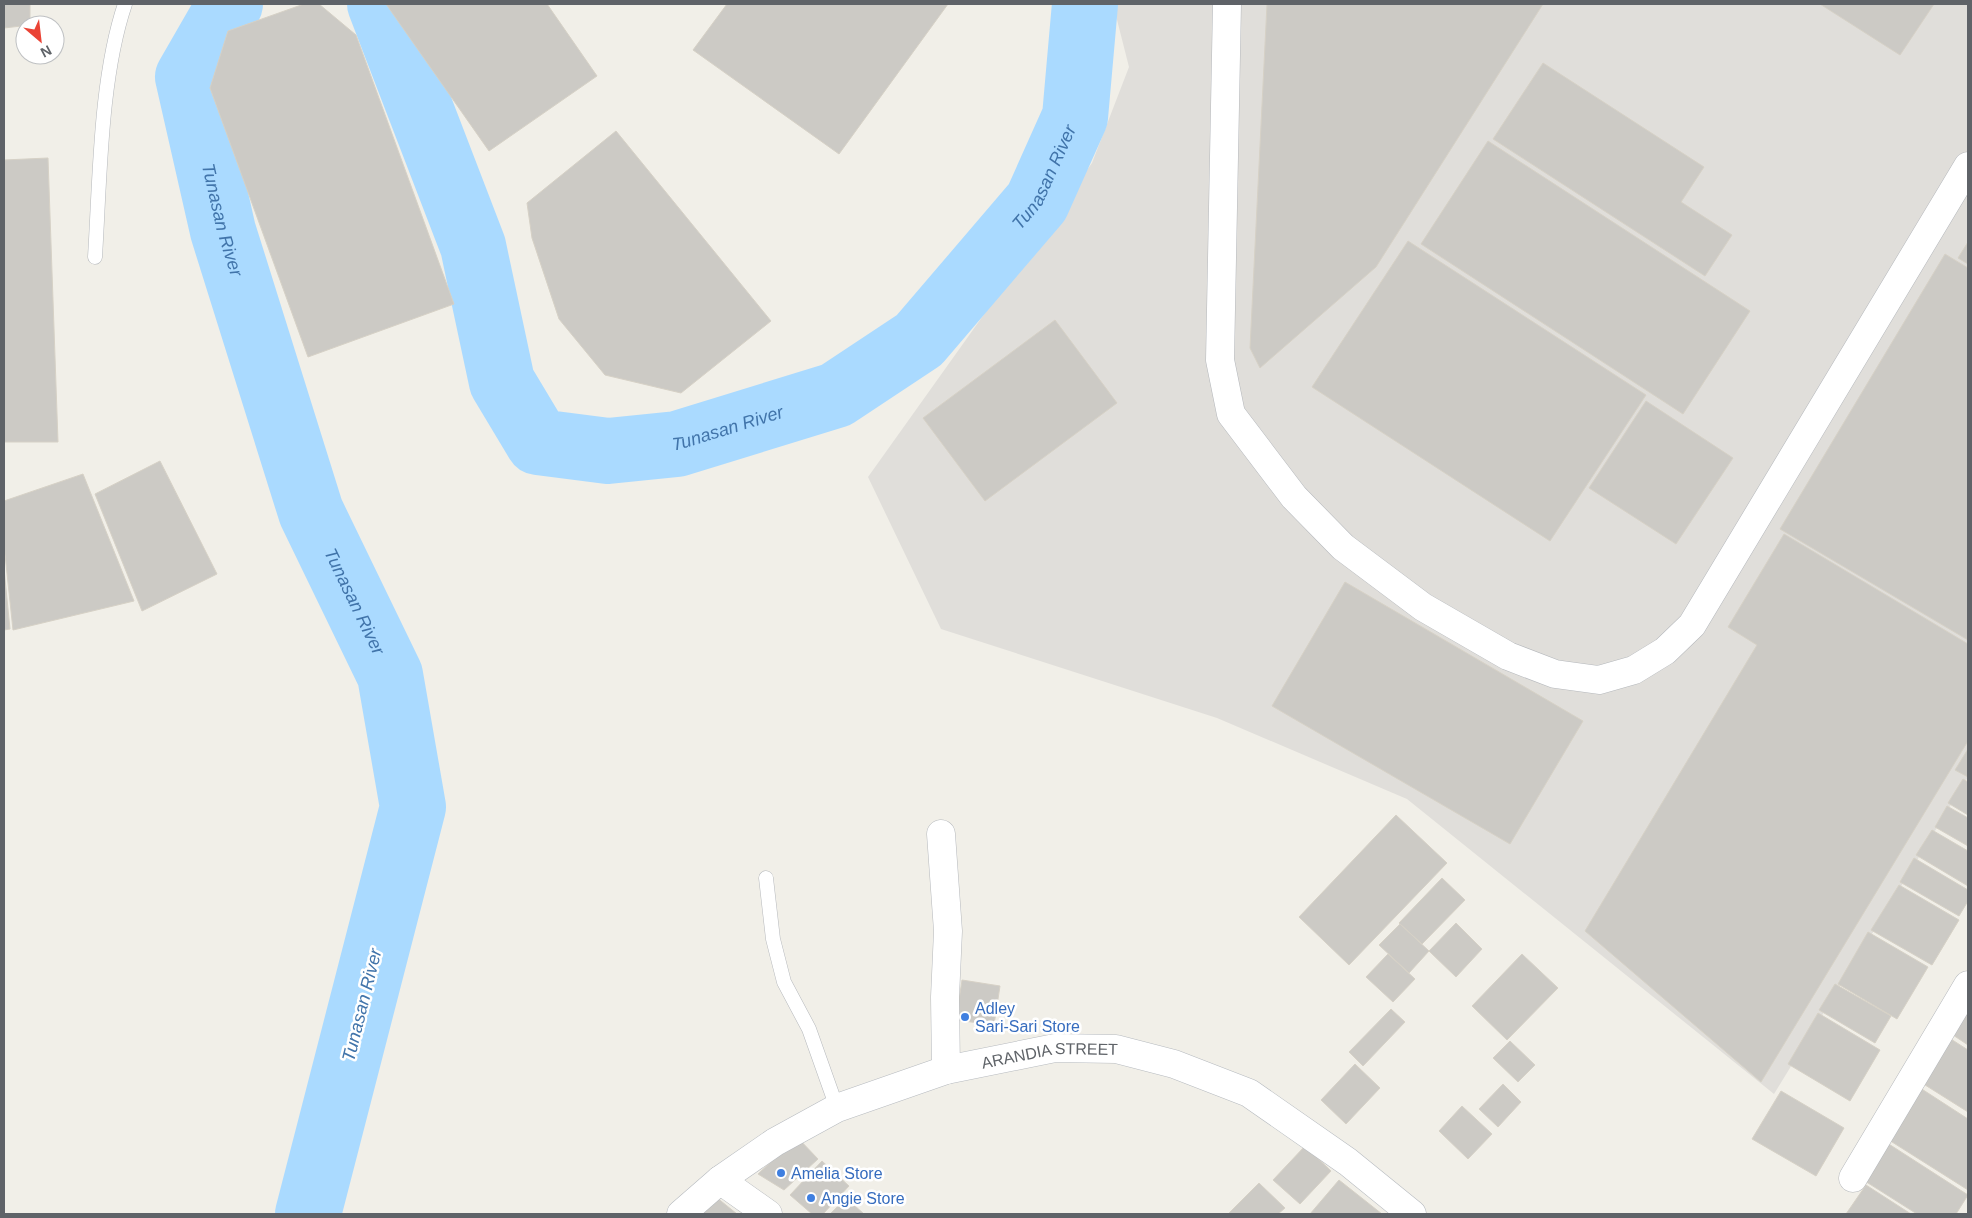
<svg xmlns="http://www.w3.org/2000/svg" width="1972" height="1218" font-family="Helvetica,sans-serif">
<style>
.industrial{fill:#e0deda}
.lines{fill:none;stroke-linecap:round;stroke-linejoin:round}
.river{stroke:#aadaff;stroke-width:66}
.building{fill:#cccac5;stroke:#d6d1c6}
.lane-casing{stroke:#b5b8bc;stroke-width:15}
.street-casing{stroke:#b5b8bc;stroke-width:29}
.secondary-casing{stroke:#b6babf;stroke-width:29}
.lane{stroke:#fff;stroke-width:14}
.street{stroke:#fff;stroke-width:28}
.secondary{stroke:#fff;stroke-width:28}
.shop-dot{fill:#3f7fe0;stroke:#fff;stroke-width:2}
.labels{text-anchor:middle;stroke-width:5;stroke-linejoin:round;paint-order:stroke}
.shop-label{font-size:16px;fill:#366cbe;stroke:#fff;text-anchor:start}
.street-label{font-size:16px;fill:#5f6368;stroke:#fff}
.water-label{font-size:18px;font-style:italic;fill:#4174aa;stroke:#fff}
</style>
<rect width="100%" height="100%" fill="#f1efe8"/>
<!-- industrial -->
<path class="industrial" d="M1113,4H1968V777L1774,1094L1407,799L1217,718L941,629L868,477L1092,163L1129,67Z"/>
<g class="lines">
<!-- river -->
<g class="river">
<path id="s1" d="M230,4L188,77L223,231L311,512L390,675L413,807L308,1214"/>
<path id="s2" d="M380,4L473,246L502,382L538,442L608,451L677,444L836,395L919,340L1037,202L1075,117L1085,4"/>
</g>
</g>
<!-- building -->
<path class="building" d="M4,4H30V25L4,28Z
M304,4H319L356,35L454,304L308,357L210,88L228,31Z
M386,4H547L597,76L489,151Z
M727,4H948L839,154L693,50Z
M1267,4H1543L1376,267L1260,368L1250,348Z
M1820,4H1934L1900,55Z
M1543,63L1704,167L1681,202L1732,235L1705,276L1493,139Z
M616,131L771,321L681,393L605,375L559,319L532,238L527,203Z
M1488,141L1750,311L1683,414L1421,244Z
M48,158L58,442H4V160Z
M1408,241L1646,395L1550,541L1312,387Z
M1968,242V264L1958,258Z
M1945,254L1968,268V640L1780,529Z
M1055,320L1117,403L985,501L923,418Z
M1646,401L1733,458L1676,544L1589,488Z
M160,461L217,574L142,611L95,494Z
M83,474L134,601L13,630L4,545V501Z
M1784,534L1968,644V741L1761,1082L1585,931L1757,645L1728,627Z
M4,569L10,629L4,630Z
M1345,582L1583,721L1510,844L1272,706Z
M1968,749V777L1955,770Z
M1963,779L1968,782V815L1948,803Z
M1947,806L1968,818V846L1935,827Z
M1396,815L1447,863L1349,965L1299,917Z
M1932,830L1968,851V886L1916,855Z
M1914,858L1968,890V901L1959,916L1900,882Z
M1442,878L1465,900L1422,944L1399,923Z
M1899,885L1959,920L1932,965L1871,930Z
M1456,923L1482,949L1456,977L1429,951Z
M1400,924L1429,951L1409,973L1379,945Z
M1868,932L1928,967L1897,1019L1838,984Z
M1388,954L1415,979L1393,1002L1366,977Z
M1522,954L1558,988L1507,1040L1472,1006Z
M962,980L1000,986L994,1025L956,1020Z
M1835,984L1891,1016L1875,1043L1819,1010Z
M1968,992V1045L1944,1029Z
M1391,1009L1405,1022L1363,1066L1349,1052Z
M1818,1013L1880,1050L1850,1101L1788,1064Z
M1943,1034L1968,1050V1112L1914,1078Z
M1510,1041L1535,1065L1518,1082L1493,1058Z
M1355,1064L1380,1088L1346,1124L1321,1100Z
M1503,1084L1521,1102L1498,1127L1479,1109Z
M1914,1084L1968,1119V1190L1881,1135Z
M1781,1091L1844,1128L1816,1176L1752,1139Z
M1462,1106L1492,1134L1468,1159L1439,1131Z
M797,1137L818,1159L784,1190L758,1174Z
M1881,1139L1968,1195L1956,1214H1917L1857,1176Z
M1305,1146L1331,1171L1300,1204L1273,1180Z
M822,1161L849,1186L823,1214H812L790,1195Z
M1339,1180L1382,1214H1310Z
M1259,1183L1285,1208L1278,1214H1228Z
M1866,1185L1911,1214H1846Z
M716,1197L737,1214H701Z
M846,1198L864,1214H830Z"/>
<g class="lines">
<!-- lane casing -->
<g class="lane-casing">
<path id="lane" d="M95,257C100,178 100,78 125,4
M766,878L773,939L784,982L809,1029L837,1108"/>
</g>
<!-- street casing -->
<g class="street-casing">
<path id="street" d="M1227,4L1220,360L1231,414L1294,497L1343,547L1423,607L1508,656L1555,674L1599,680L1634,670L1665,651L1692,625L1968,166
M941,834L948,931L945,997L946,1070
M1853,1178L1968,985
M720,1180L768,1214"/>
</g>
<!-- secondary casing -->
<g class="secondary-casing">
<g id="secondary">
<path id="s3" d="M681,1214L720,1180L775,1142L837,1108L946,1070L1055,1048L1116,1049L1174,1064L1249,1093L1348,1162L1412,1214"/>
</g>
</g>
<!-- lane -->
<use href="#lane" class="lane"/>
<!-- street -->
<use href="#street" class="street"/>
<!-- secondary -->
<use href="#secondary" class="secondary"/>
</g>
<!-- markers -->
<g class="shop-dot">
<circle cx="965" cy="1017" r="5"/>
<circle cx="781" cy="1173" r="5"/>
<circle cx="811" cy="1198" r="5"/>
</g>
<g class="labels">
<!-- shop labels -->
<g class="shop-label">
<text x="975" y="1014">Adley<tspan x="975" dy="18">Sari-Sari Store</tspan></text>
<text x="791" y="1179">Amelia Store</text>
<text x="821" y="1204">Angie Store</text>
</g>
<!-- street labels -->
<g class="street-label">
<text dy="6" stroke="none"><textPath href="#s3" startOffset="410">ARANDIA STREET</textPath></text>
</g>
<!-- water labels -->
<g class="water-label">
<text dy="6" stroke="none"><textPath href="#s2" startOffset="1081">Tunasan River</textPath></text>
<text dy="6" stroke="none"><textPath href="#s1" startOffset="231">Tunasan River</textPath></text>
<text dy="6" stroke="none"><textPath href="#s2" startOffset="661">Tunasan River</textPath></text>
<text dy="6" stroke="none"><textPath href="#s1" startOffset="636">Tunasan River</textPath></text>
<text transform="translate(362 1005) rotate(-76)" y="6">Tunasan River</text>
</g>
</g>
<!-- border -->
<rect width="1972" height="1218" fill="none" stroke="#5f6368" stroke-width="10"/>
<!-- north arrow -->
<g transform="translate(40 40) rotate(152)"><circle r="24" fill="#ffffff" stroke="#bfc1c3"/>
<path d="M0-4L9 19L0 12L-9 19Z" fill="#ea4335"/>
<text y="-8" font-size="14" font-weight="bold" text-anchor="middle" fill="#5f6368">N</text>
</g>
</svg>
